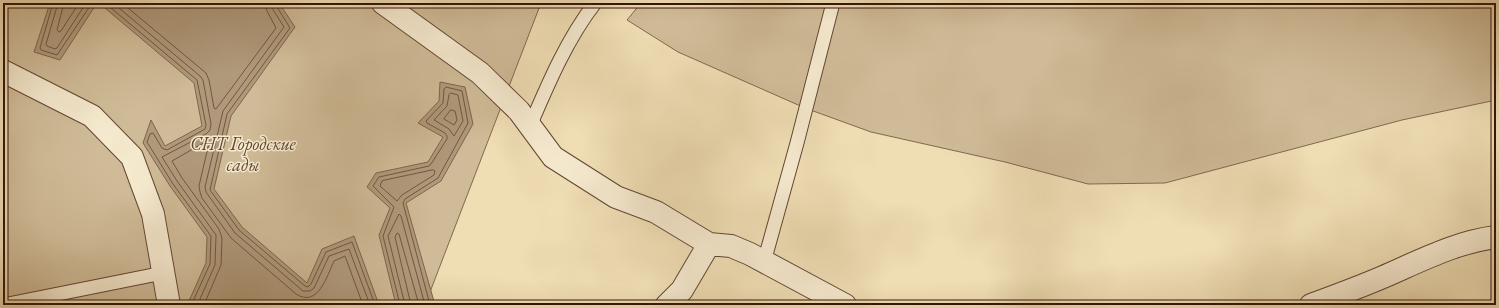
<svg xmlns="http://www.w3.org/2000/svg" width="1499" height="308" font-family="'EB Garamond',serif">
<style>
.green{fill:#cfbb97;stroke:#826850}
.water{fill:#af997a;stroke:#7e644c}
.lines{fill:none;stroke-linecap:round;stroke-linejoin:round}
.shore{stroke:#725641;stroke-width:1}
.lane-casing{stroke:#634633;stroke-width:15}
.street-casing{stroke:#634633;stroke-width:24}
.lane{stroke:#f5e9ce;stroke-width:13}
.street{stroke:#f5e9ce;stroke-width:22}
.labels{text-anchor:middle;stroke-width:3;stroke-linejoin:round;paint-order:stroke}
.park-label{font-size:18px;font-style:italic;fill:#624633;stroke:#f5e9ce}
</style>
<rect width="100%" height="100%" fill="#efddb4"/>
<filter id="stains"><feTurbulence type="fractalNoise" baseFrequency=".005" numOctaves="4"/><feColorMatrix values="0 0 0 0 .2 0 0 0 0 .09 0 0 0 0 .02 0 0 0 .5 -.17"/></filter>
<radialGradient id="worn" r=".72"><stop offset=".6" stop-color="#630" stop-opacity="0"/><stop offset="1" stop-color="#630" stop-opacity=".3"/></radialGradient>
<!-- green -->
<path class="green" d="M3,3H541L425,305H3Z
M641,3H1496V100L1402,120L1165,183L1088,184L1005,162L871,132L805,108L678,52L627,20Z"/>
<!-- water -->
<path class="water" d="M50,3H97L60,60L34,52Z
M99,3H279L295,27L231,116L214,189L242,227L307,283L322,249L354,236L379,305H193L189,301L206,263L207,237L170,186L143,143L151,120L165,146L202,126L194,83Z
M440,82L465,87L473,124L441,181L406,203L435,305H396L379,235L390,208L367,187L376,173L428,162L443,137L418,123L439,101Z"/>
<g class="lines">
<!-- shore -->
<path class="shore" d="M53,3L40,48L41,50L57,55L92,3
M58,3L46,44L47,46L55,49L57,48L86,3
M64,3L57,30L59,32L61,31L79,3
M105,3L197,80L206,125L205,129L167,150L162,148L153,133L150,134L147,142L173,184L211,236L210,264L194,299L195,305
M113,3L200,76L203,80L211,124L210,130L206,134L162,157L177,181L216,235L215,265L200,299L201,305
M122,3L206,73L209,80L214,108L216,109L276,28L267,11L265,3
M271,3L272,8L284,27L223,111L205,187L206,192L235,233L303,291H310L314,288L329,256L349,249L370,305
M276,3L277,7L290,28L227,114L210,190L239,230L305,286L308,287L311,284L326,252L352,242L375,305
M451,93L458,95L463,121L454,136L449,129L434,120L447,106L449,95Z
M451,110L455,111L457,120L454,125L444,119Z
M433,170L435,171L434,175L402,195L397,201L380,186L382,181Z
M207,305L206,300L221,265L222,238L219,229L182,178L172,161L207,141L209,143L199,186L200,192L202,198L231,238L296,294C318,308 327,276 334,261L345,256L363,305
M400,305L383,236L394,207L373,186L379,177L429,166L431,164L447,139V136L445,133L427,123L426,121L443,103L444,89L446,87L462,91L468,123L438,178L405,199L403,203L430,305
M405,305L388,236L399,214L401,216L425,305
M411,305L395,237L397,233L399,234L419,305"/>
<!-- lane casing -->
<g class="lane-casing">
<path id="lane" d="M530,126C548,84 567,39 595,3
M764,262L797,143L833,3
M3,305L163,273"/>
</g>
<!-- street casing -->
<g class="street-casing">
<path id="street" d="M383,3L480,73L519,111L553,157L616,197L656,212L709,244
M3,71L92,116L132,157L153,214L169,305
M667,305L682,290L709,244L731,246L750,254L845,305
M1311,305C1335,296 1360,287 1383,277C1420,261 1456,242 1496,237"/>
</g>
<!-- lane -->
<use href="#lane" class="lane"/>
<!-- street -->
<use href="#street" class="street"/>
</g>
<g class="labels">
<!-- park labels -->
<g class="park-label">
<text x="243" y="150">СНТ Городские<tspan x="243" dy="21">сады</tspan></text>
</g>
</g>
<!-- margin -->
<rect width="1499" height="308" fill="none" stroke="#efddb4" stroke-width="16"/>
<rect x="4" y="4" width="1491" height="300" fill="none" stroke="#341408" stroke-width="2"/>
<rect x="8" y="8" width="1483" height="292" fill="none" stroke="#341408"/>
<rect width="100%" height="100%" filter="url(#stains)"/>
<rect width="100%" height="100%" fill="url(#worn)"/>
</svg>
